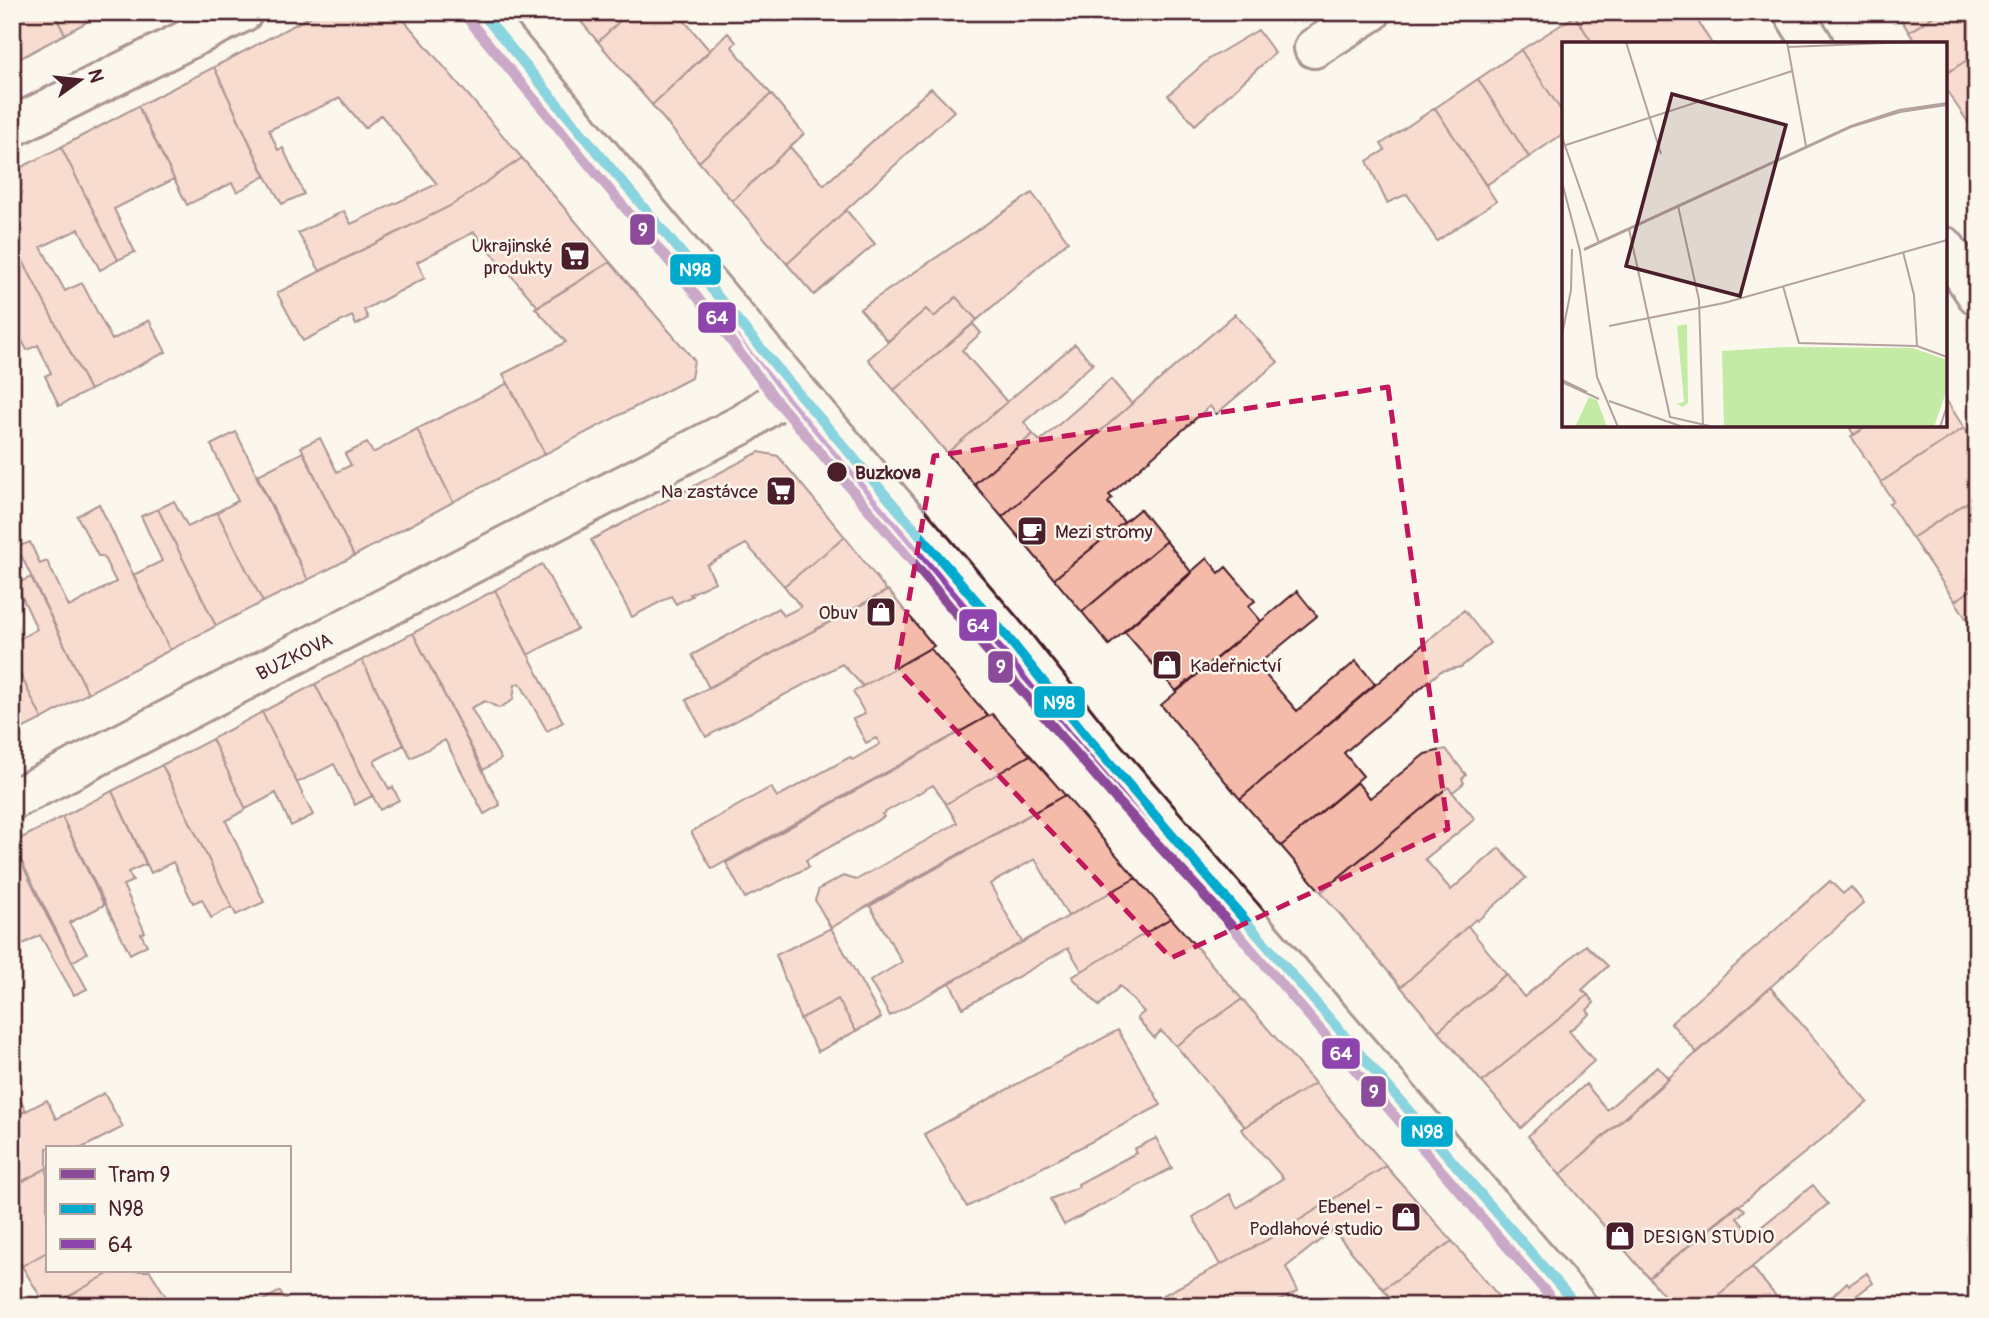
<svg xmlns="http://www.w3.org/2000/svg" width="1989" height="1318" font-family="Pangolin,sans-serif">
<style>
.building{fill:#f4bbab;stroke:#4a1f2b;stroke-width:2}
.lines{fill:none;stroke-linecap:round;stroke-linejoin:round}
.minor-casing{stroke:#4a1f2b;stroke-width:44}
.minor{stroke:#fbf7ec;stroke-width:38}
.bus-1-casing{stroke:#fbf7ec;stroke-width:16}
.bus-2-casing{stroke:#fbf7ec;stroke-width:16}
.bus-1{stroke:#00a9ce;stroke-width:10}
.bus-2{stroke:#8e44ad;stroke-width:10}
.tram-1-casing{stroke:#fbf7ec;stroke-width:16}
.tram-1{stroke:#8c4a9a;stroke-width:10}
.marked{fill:none;stroke:#c2185b;stroke-width:5;stroke-dasharray:14 9;stroke-linejoin:round}
.stop-dot{fill:#4a1f2b;stroke:#fbf7ec;stroke-width:2.5}
.labels{text-anchor:middle;stroke-width:5;stroke-linejoin:round;paint-order:stroke}
.poi-label{font-size:19px;fill:#4a1f2b;stroke:#fbf7ec;text-anchor:end}
.stop-label{font-size:19px;font-weight:bold;fill:#4a1f2b;stroke:#fbf7ec;text-anchor:start}
.street-label{font-size:19px;fill:#4a1f2b;stroke:#fbf7ec}
.inset-road{fill:none;stroke:#b4a19f;stroke-width:2}
.view{fill:#4a1f2b;fill-opacity:0.15;stroke:#4a1f2b;stroke-width:3.5}
.inset-edge{fill:none;stroke:#4a1f2b;stroke-width:3.5}
.line-badge{stroke:#fbf7ec;stroke-width:2.5}
.badge-label{font-size:19px;text-anchor:middle;font-weight:bold;fill:#fff}
</style>
<rect width="100%" height="100%" fill="#fbf7ec"/>
<filter id="ink" filterUnits="userSpaceOnUse"><feTurbulence type="fractalNoise" baseFrequency=".0143" numOctaves="2"/><feDisplacementMap in="SourceGraphic" scale="14" xChannelSelector="R" yChannelSelector="G"/><feConvolveMatrix kernelMatrix="1 2 1 2 8 2 1 2 1" color-interpolation-filters="sRGB"/></filter>
<g filter="url(#ink)">
<!-- building -->
<path class="building" d="M12,12H53L65,34L21,58L12,41Z
M53,12H105L65,34Z
M319,12H397L522,158L452,205L320,271L298,233L344,211L351,224L437,184L381,115L365,128L340,98L269,130L278,150L283,148L304,194L282,204L264,173L214,67Z
M573,12H629L598,42Z
M629,12H677L710,51L652,105L598,42Z
M1584,12H1692L1712,44H1593L1576,17Z
M1896,12H1940L1909,32Z
M1940,12H1977V54L1945,74V44H1916L1909,32Z
M1575,16L1593,44H1564V115L1521,50Z
M1258,30L1275,53L1195,125L1168,95L1209,59Z
M728,33L736,42L732,47L771,94L699,162L652,105Z
M12,41L21,58L12,62Z
M1521,50L1564,115V133L1529,157L1478,79Z
M1977,54V119L1969,124L1945,88V74Z
M214,67L265,176L237,192L232,183L187,205L138,106Z
M1478,79L1529,157L1486,185L1435,108Z
M931,88L954,111L787,264L732,201L790,147L824,185Z
M771,94L804,134L732,201L699,162Z
M138,106L174,179L114,209L135,252L118,260L61,147Z
M1435,108L1496,201L1437,241L1407,194L1387,203L1367,161L1385,150L1381,144Z
M61,147L118,260L100,270L79,229L41,247L65,291L82,283L112,340L149,320L166,352L90,390L12,240V172Z
M522,158L610,262L538,307L474,232L417,262L425,278L364,310L368,318L356,325L352,316L303,341L277,293L452,205Z
M1032,193L1068,241L977,320L956,297L934,317L926,309L888,341L860,309Z
M846,210L875,244L814,295L787,264Z
M12,240L90,390L59,406L45,376L51,373L38,345L27,350L12,322V316L17,314L12,306Z
M610,262L694,360L691,378L545,454L503,374L566,342L535,308Z
M956,297L977,320L894,390L868,359L926,309L934,317Z
M1235,314L1278,362L1216,414L1210,406L1109,495L1112,498L1108,503L1124,522L1054,579L1002,517Z
M973,324L981,333L962,350L1007,402L947,453L894,390Z
M1075,344L1093,364L1024,422L1033,434L974,484L947,453Z
M1111,379L1132,404L1002,517L974,484L1033,434L1040,441Z
M508,383L545,454L453,502L417,429Z
M1945,398L1964,428L1881,482L1851,436L1869,425H1945Z
M1848,425H1869L1854,435Z
M1964,428L1977,448V496L1912,538L1889,503L1893,501L1881,482Z
M417,429L453,502L354,556L301,447L320,438L337,472L351,465L345,454L367,443L373,453Z
M236,432L308,580L263,602L217,512L238,501L211,445Z
M303,452L354,556L308,580L256,476Z
M759,452L778,456L845,537L784,586L746,544L707,565L715,582L690,594L692,596L676,604L671,596L632,617L591,540Z
M1977,496V586L1955,601L1912,538Z
M174,501L188,527L217,512L263,602L216,626L158,509Z
M99,504L170,650L88,693L17,547L30,542L40,564L47,561L69,607L116,582L103,556H98L77,516Z
M158,509L216,626L170,650L133,575L162,561L141,516Z
M1140,509L1166,541L1082,612L1054,579Z
M845,537L887,591L709,688L692,655L778,608L783,616L801,607L784,586Z
M1166,541L1192,573L1109,645L1082,612Z
M1207,558L1219,573L1226,567L1255,601L1248,606L1261,621L1176,691L1124,631Z
M542,564L577,629L528,655L495,590Z
M31,577L88,693L42,719L12,657V643L37,629L16,584Z
M1977,586V635L1955,601Z
M495,590L563,722L547,731L520,683L515,685L513,700L499,708L485,701L471,708L501,759L483,770L413,633Z
M888,590L934,646L863,686L842,664L706,737L686,700Z
M1297,591L1317,616L1257,665L1297,711L1356,661L1375,684L1240,799L1161,705Z
M1464,610L1490,643L1461,667L1441,671L1344,753L1363,776L1281,846L1240,799Z
M413,633L500,805L484,814L445,740L411,758L362,660Z
M930,648L988,716L712,869L691,832L771,787L777,797L850,757L852,760L880,744L876,738L866,743L853,719L865,714L853,692Z
M12,657L42,719L12,734Z
M362,660L404,745L374,761L389,789L393,787L399,800L380,810L315,684Z
M315,684L372,796L355,805L334,764L297,783L262,712Z
M262,712L313,815L291,826L276,793L246,809L212,739Z
M992,714L1030,755L946,804L933,785L882,814L884,817L806,860L809,867L745,898L726,863Z
M212,739L246,809L226,821L264,902L236,915L162,765Z
M1446,749L1466,775L1462,779L1464,783L1453,792L1448,787L1321,892L1281,846L1357,782L1370,798L1425,754Z
M1030,755L1065,795L894,890L831,928L815,900L819,889L843,876L856,880L957,823L946,804Z
M162,765L232,907L211,918L202,899L193,903L173,862L151,873L112,791Z
M1448,787L1475,819L1425,859L1451,890L1499,848L1526,878L1477,921L1476,919L1468,926L1401,987L1321,892Z
M112,791L146,864L128,872L133,881L123,885L145,932L141,934L147,945L130,954L62,817Z
M1065,795L1136,878L1068,916L1035,859L990,884L1022,942L890,1016L870,981L902,962L870,906Z
M62,817L104,905L69,923L87,953L72,962L12,843Z
M12,843L48,918L87,989L74,995L40,935L12,950Z
M1136,878L1171,918L1082,971L1068,948L963,1008L950,983Z
M1830,881L1843,894L1851,887L1864,903L1697,1053L1671,1023Z
M1171,918L1242,999L1176,1046L1161,1031L1154,1038L1137,1018L1144,1012L1120,986L1099,1006L1072,977Z
M1468,926L1506,974L1438,1031L1401,987Z
M831,928L881,1018L856,1031L838,999L800,1019L776,955Z
M1586,945L1608,966L1582,990L1588,995L1482,1082L1438,1031L1506,974L1524,997Z
M1770,987L1868,1102L1649,1278L1560,1175Z
M1588,995L1594,1003L1587,1010L1590,1014L1569,1031L1594,1061L1521,1128L1482,1082Z
M838,999L856,1031L818,1052L800,1019Z
M1242,999L1315,1083L1245,1127L1176,1046Z
M1118,1030L1161,1105L967,1207L924,1134Z
M1657,1066L1669,1079L1560,1175L1528,1136L1586,1084L1607,1110Z
M1315,1083L1386,1166L1269,1239L1220,1265L1193,1217L1230,1194L1237,1208L1283,1178L1241,1129Z
M12,1086L26,1110L12,1118Z
M104,1093L123,1127L82,1148H47V1168L12,1187V1118L47,1100L56,1119Z
M1156,1138L1172,1168L1064,1225L1050,1199L1079,1187L1078,1184L1136,1153L1134,1149Z
M1386,1166L1452,1241L1383,1289L1333,1230L1286,1267L1298,1291L1270,1306H1143L1269,1239Z
M47,1168V1252L22,1266L12,1250V1187Z
M1813,1185L1828,1204L1705,1306H1673L1649,1278L1738,1205L1745,1210L1737,1218L1751,1235Z
M1452,1241L1507,1306H1397L1383,1289Z
M47,1252V1271H113L52,1306H46L22,1266Z
M1752,1267L1784,1306H1705Z
M113,1271H150L167,1298L152,1306H52Z
M1867,1273L1873,1283L1857,1295L1864,1306H1822L1847,1282L1849,1285Z
M280,1291L288,1305L253,1306Z"/>
<g class="lines">
<!-- minor casing -->
<g class="minor-casing">
<path id="minor" d="M481,12L794,388L1013,644L1089,739L1577,1306
M1793,12L1813,44
M1314,48L1371,12
M12,127L243,12
M1945,247L1977,295
M12,800L743,424L794,388"/>
</g>
<!-- minor -->
<use href="#minor" class="minor"/>
<!-- bus-1 casing -->
<g class="bus-1-casing">
<path id="bus-1" d="M481,12L794,388L1013,644L1089,739L1577,1306"/>
</g>
<!-- bus-2 casing -->
<g class="bus-2-casing">
<path id="bus-2" d="M470,21L783,397L1002,653L1078,748L1558,1306"/>
</g>
<!-- bus-1 -->
<use href="#bus-1" class="bus-1"/>
<!-- bus-2 -->
<use href="#bus-2" class="bus-2"/>
<!-- tram-1 casing -->
<g class="tram-1-casing">
<path id="tram-1" d="M462,12L678,272L777,401L995,660L1115,798L1216,908L1558,1306"/>
</g>
<!-- tram-1 -->
<use href="#tram-1" class="tram-1"/>
</g>
</g>
<!-- marked area -->
<path d="M0 0H1989V1318H0ZM1388,387L1448,829L1171,958L897,668L934,456Z" fill="#fbf7ec" fill-opacity=".55" fill-rule="evenodd"/>
<path class="marked" d="M1388,387L1448,829L1171,958L897,668L934,456Z"/>
<!-- icons -->
<defs>
<g id="supermarket-square" transform="scale(1.575)"><rect x="-9" y="-9" width="18" height="18" rx="4" fill="#4a1f2b" stroke="#fbf7ec"/><path d="M-6-5.5h2.5l.6 2H6L4.5 2H-2.5L-4.4-4H-6ZM-1.5 3.2a1.3 1.3 0 1 0 .1 0ZM3 3.2a1.3 1.3 0 1 0 .1 0Z" fill="#fff"/></g>
<g id="cafe-square" transform="scale(1.575)"><rect x="-9" y="-9" width="18" height="18" rx="4" fill="#4a1f2b" stroke="#fbf7ec"/><path d="M-5.5-4.5H6V0H3Q3 3.5 0 3.5H-2.5Q-5.5 3.5-5.5 0ZM3-3.2v2h1.7v-2ZM-6 4.5H4V6H-6Z" fill="#fff"/></g>
<g id="shop-square" transform="scale(1.575)"><rect x="-9" y="-9" width="18" height="18" rx="4" fill="#4a1f2b" stroke="#fbf7ec"/><path d="M-5-2.5h2.3a2.7 3.5 0 0 1 5.4 0H5L5.5 6h-11ZM-1.5-2.5h3a1.5 2.3 0 0 0-3 0Z" fill="#fff"/></g>
</defs>
<g fill-rule="evenodd">
<use href="#supermarket-square" x="575" y="256"/>
<use href="#supermarket-square" x="781" y="491"/>
<use href="#cafe-square" x="1032" y="531"/>
<use href="#shop-square" x="881" y="612"/>
<use href="#shop-square" x="1167" y="665"/>
<use href="#shop-square" x="1406" y="1217"/>
<use href="#shop-square" x="1620" y="1236"/>
</g>
<!-- markers -->
<circle class="stop-dot" cx="837" cy="472" r="11"/>
<g class="labels">
<!-- poi labels -->
<g class="poi-label">
<text x="552" y="252">Ukrajinské<tspan x="552" dy="22">produkty</tspan></text>
<text x="758" y="498">Na zastávce</text>
<text x="1055" y="538" text-anchor="start">Mezi stromy</text>
<text x="858" y="619">Obuv</text>
<text x="1190" y="672" text-anchor="start">Kadeřnictví</text>
<text x="1383" y="1213">Ebenel -<tspan x="1383" dy="22">Podlahové studio</tspan></text>
<text x="1643" y="1243" text-anchor="start">DESIGN STUDIO</text>
</g>
<!-- stop labels -->
<g class="stop-label">
<text x="855" y="479">Buzkova</text>
</g>
<!-- street labels -->
<g class="street-label">
<text transform="translate(294 656) rotate(-27)" y="7">BUZKOVA</text>
</g>
</g>
<!-- overview -->
<g transform="translate(1562 42)">
<rect width="385" height="385" fill="#fbf7ec"/>
<path d="M125,282L126,361L121,365L114,362L122,360L115,284ZM222,305L351,306L385,318V347L372,385L162,384L160,309ZM27,355L35,358L45,385H13Z" fill="#c3eba6"/>
<path class="inset-road" d="M64,0L99,112M225,0L244,104M226,5L349,0M0,95L37,201M4,103L230,29M0,140L18,209L35,335L56,385M116,164L137,258L141,382M67,187L108,375L152,385M22,207L289,84L337,68L385,61M22,208L289,85L338,70L385,63M341,210L352,253L355,304M221,244L237,301L355,304L385,315M47,284L162,261L385,198M0,293L9,248L10,207M0,338L25,350M0,340L37,357M47,359L121,385M378,385L385,364"/>
<path class="view" d="M110,52L224,83L178,254L64,224Z"/>
<rect width="385" height="385" class="inset-edge"/>
</g>
<g class="line-badge">
<rect x="629" y="213" width="27" height="33" rx="7" fill="#8c4a9a"/>
<rect x="669" y="253" width="53" height="33" rx="7" fill="#00a9ce"/>
<rect x="697" y="301" width="40" height="33" rx="7" fill="#8e44ad"/>
<rect x="958" y="608" width="40" height="34" rx="7" fill="#8e44ad"/>
<rect x="987" y="650" width="27" height="34" rx="7" fill="#8c4a9a"/>
<rect x="1033" y="685" width="53" height="34" rx="7" fill="#00a9ce"/>
<rect x="1321" y="1037" width="40" height="33" rx="7" fill="#8e44ad"/>
<rect x="1360" y="1075" width="27" height="33" rx="7" fill="#8c4a9a"/>
<rect x="1400" y="1115" width="54" height="33" rx="7" fill="#00a9ce"/>
</g>
<g class="badge-label">
<text x="643" y="236">9</text>
<text x="695" y="276">N98</text>
<text x="717" y="324">64</text>
<text x="978" y="632">64</text>
<text x="1001" y="673">9</text>
<text x="1059" y="709">N98</text>
<text x="1341" y="1060">64</text>
<text x="1374" y="1098">9</text>
<text x="1427" y="1138">N98</text>
</g>
<!-- margin -->
<rect width="1989" height="1318" fill="none" stroke="#fbf7ec" stroke-width="42"/>
<rect x="21" y="21" width="1947" height="1276" fill="none" stroke="#4a1f2b" stroke-width="2.5" filter="url(#ink)"/>
<!-- legend -->
<rect x="46" y="1146" width="245" height="126" fill="#fbf7ec" stroke="#b4a19f" stroke-width="2"/>
<rect x="60" y="1169" width="35" height="10" fill="#8c4a9a" stroke="#b4a19f" stroke-width="2"/>
<text x="108" y="1182" font-size="21" fill="#4a1f2b">Tram 9</text>
<rect x="60" y="1204" width="35" height="10" fill="#00a9ce" stroke="#b4a19f" stroke-width="2"/>
<text x="108" y="1216" font-size="21" fill="#4a1f2b">N98</text>
<rect x="60" y="1239" width="35" height="10" fill="#8e44ad" stroke="#b4a19f" stroke-width="2"/>
<text x="108" y="1252" font-size="21" fill="#4a1f2b">64</text>
<!-- north arrow -->
<g transform="translate(80 80) rotate(75)" stroke="#fbf7ec" stroke-width="5" paint-order="stroke">
<path d="M0-5L12 26L0 18L-12 26Z" fill="#4a1f2b"/>
<text y="-10" font-size="19" font-weight="bold" text-anchor="middle" fill="#4a1f2b">N</text>
</g>
</svg>
